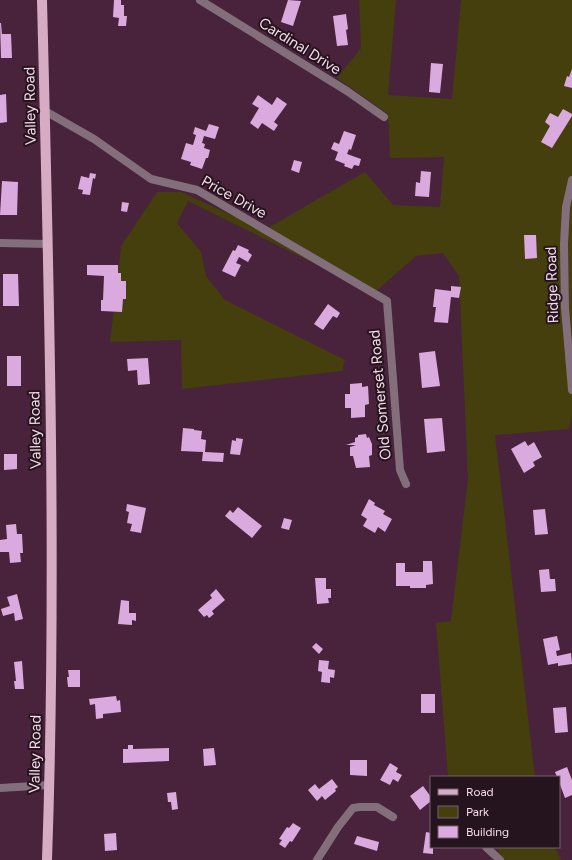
<svg xmlns="http://www.w3.org/2000/svg" width="572" height="860" font-family="Figtree,sans-serif">
<style>
.green{fill:#443f0d}
.building{fill:#daa9de}
.lines{fill:none;stroke-linecap:round;stroke-linejoin:round}
.minor{stroke:#836f7b;stroke-width:8}
.major{stroke:#d5acc3;stroke-width:10}
.labels{text-anchor:middle;stroke-width:4;stroke-linejoin:round;paint-order:stroke}
.street-label{font-size:15px;fill:#f4dbe9;stroke:#25131e}
</style>
<rect width="100%" height="100%" fill="#49233b"/>
<!-- green -->
<path class="green" d="M359,0H396L388,95L452,99L461,0H572V416L569,429L495,435L535,777H448L436,623L451,621L468,478L459,276L443,253L416,256L374,293L188,201L177,223L201,252L206,276L225,300L345,360L342,371L182,389L181,340L110,342L121,246L157,192H181L264,230L365,172L393,205L440,207L444,157L390,158L388,114L337,78L361,48Z
M496,847H555L561,860H504Z"/>
<!-- building -->
<path class="building" d="M114,0H121V5H124V16H127L126,26H118L119,18L113,17Z
M288,0L301,1L293,26L281,22Z
M346,14L348,29L346,30L348,45L337,46L333,16Z
M0,23H1L2,34H11L12,58H1Z
M431,63L443,64L440,93L429,92Z
M572,69V88L564,86L567,76L569,77Z
M6,94L7,122L0,123V95Z
M258,95L272,105L277,97L287,104L274,122L278,125L274,131L262,123L258,129L250,123L259,108L252,104Z
M563,109L572,114V116L552,148L541,142L550,126L545,122L550,113L558,117Z
M209,124L219,127L215,139L204,136L202,143L205,144L204,148L210,150L208,158H206L202,169L190,165L191,162L181,159L186,143L193,145L196,135L193,134L195,127L206,131Z
M344,131L356,135L351,150L349,149L347,154L361,159L359,166L354,165L352,169L344,166L345,164L335,160L338,152L331,149L334,142L339,144Z
M294,160L302,162L299,173L291,170Z
M421,171L431,172L429,197L415,196L416,182L420,183Z
M90,173L96,174L95,179L93,178L90,195L82,194L83,190L78,189L81,176L89,178Z
M2,181L18,182L17,215H0Z
M122,202L129,203L127,212L121,211Z
M524,235H536L537,258L525,259Z
M238,245L249,250L248,252L252,255L248,262L239,257L236,263L241,265L235,277L222,271L233,250L235,251Z
M87,265H118V273H121V281H126V299H123L122,312L101,311V300H103L104,276L87,275Z
M3,274H18L19,306H3Z
M451,286L461,287L459,298L451,297L448,323L434,322L436,307H433L435,289L451,291Z
M328,304L340,313L337,318L333,316L323,330L314,324Z
M435,351L440,386L422,388L419,353Z
M7,356H21V386H7Z
M148,358L150,384L138,385L137,370L128,371L127,359Z
M362,383V387L368,386L369,404L365,405V417L351,418V408H345V394H350V384Z
M442,418L445,451L427,453L424,419Z
M183,428L194,429V430L202,431L201,439L206,440L205,452L224,453L223,462L202,461L203,452L181,451Z
M366,434L367,438L369,437L372,444V455L369,456L370,467L356,468L353,456H350V447L356,445H346L355,442V438L358,437V435Z
M236,438L243,439L240,455L230,454L232,440L236,441Z
M525,441L528,446L534,442L542,457L533,462L535,466L524,473L511,449Z
M4,454H17V469L4,470Z
M369,499L375,503L374,505L385,511L383,514L392,519L385,532L378,527L375,533L363,526L367,519L361,515Z
M127,504L146,508L141,533L130,531L132,524L127,523L129,512L126,511Z
M238,507L262,526L252,538L225,516L230,510L233,513Z
M545,509L548,534L535,535L533,510Z
M284,518L292,520L289,530L281,528Z
M16,524L17,534H22L23,553H20L21,562L10,563L9,552H0V540L7,539L6,525Z
M423,561H432L433,584L426,585V588H410V586H396V563H405V572H423Z
M549,569L550,579H555L556,591L541,592L539,570Z
M315,578H326V589H331V598H328L329,603L317,604Z
M216,589L225,600L212,611L214,614L209,618L207,615L204,617L198,610L212,598L210,595Z
M17,594L23,619L15,621L14,613L3,616L1,609L10,606L7,597Z
M121,600L129,601V613H136V621L132,620V625L118,624Z
M557,636L560,650L556,651L557,656L571,653L572,664L558,666V663L548,665L543,639Z
M316,643L323,649L319,654L312,647Z
M319,660L329,661L328,669L335,670L334,678L330,677V683L321,682L322,672L318,671Z
M22,661L24,689H15L14,681H16L14,662Z
M68,670H80V687H68L67,677H69Z
M421,694H435V713H421Z
M116,696L117,701L120,700L121,712L103,714V718L96,719L95,704L90,705L89,699Z
M566,707L568,732L555,733L553,708Z
M128,745H133V749L169,748V761L123,763V749H128Z
M214,748L216,765L204,766L203,749Z
M350,760H367V776L350,775Z
M390,763L398,768L396,772L402,775L398,782L393,779L390,785L380,780Z
M567,767L572,780V795L565,798L559,782V777H557L555,772Z
M332,779L338,787L335,789L336,791L325,800L322,796L317,801L308,790L315,784L319,789Z
M423,786L431,797V801L420,810L410,796Z
M176,792L178,809L172,810L171,802H168L167,793Z
M293,823L301,828L292,842L290,841L285,848L279,844L282,840L279,839L287,827L289,828Z
M426,832L431,833V847H433V854L423,853Z
M116,833L117,850L105,851L104,834Z
M357,836L379,842L377,851L354,844Z"/>
<g class="lines">
<!-- minor -->
<path class="minor" d="M200,0L347,91L384,117
M45,111L94,139L151,179L197,190L387,301L400,470L406,484
M572,180L566,207L564,244L565,308L572,390
M0,243L48,244
M0,788L50,785
M486,847L500,860
M317,860L338,827L353,808L360,807H377L393,817"/>
<!-- major -->
<path class="major" d="M42,0C49,286 57,574 47,860"/>
</g>
<g class="labels">
<!-- street labels -->
<g class="street-label">
<text transform="translate(300 46) rotate(32)" y="5">Cardinal Drive</text>
<text transform="translate(30 106) rotate(-91)" y="5">Valley Road</text>
<text transform="translate(234 197) rotate(29)" y="5">Price Drive</text>
<text transform="translate(552 285) rotate(-92)" y="5">Ridge Road</text>
<text transform="translate(380 395) rotate(-95)" y="5">Old Somerset Road</text>
<text transform="translate(35 430) rotate(-91)" y="5">Valley Road</text>
<text transform="translate(35 754) rotate(-89)" y="5">Valley Road</text>
</g>
</g>
<!-- legend -->
<rect x="430" y="776" width="130" height="72" fill="#25131e" stroke="#78636f"/>
<rect x="438" y="789" width="20" height="6" fill="#d5acc3" stroke="#78636f"/>
<text x="466" y="796" font-size="12" fill="#f4dbe9">Road</text>
<rect x="438" y="806" width="20" height="12" fill="#443f0d" stroke="#78636f"/>
<text x="466" y="816" font-size="12" fill="#f4dbe9">Park</text>
<rect x="438" y="826" width="20" height="12" fill="#daa9de" stroke="#78636f"/>
<text x="466" y="836" font-size="12" fill="#f4dbe9">Building</text>
</svg>
